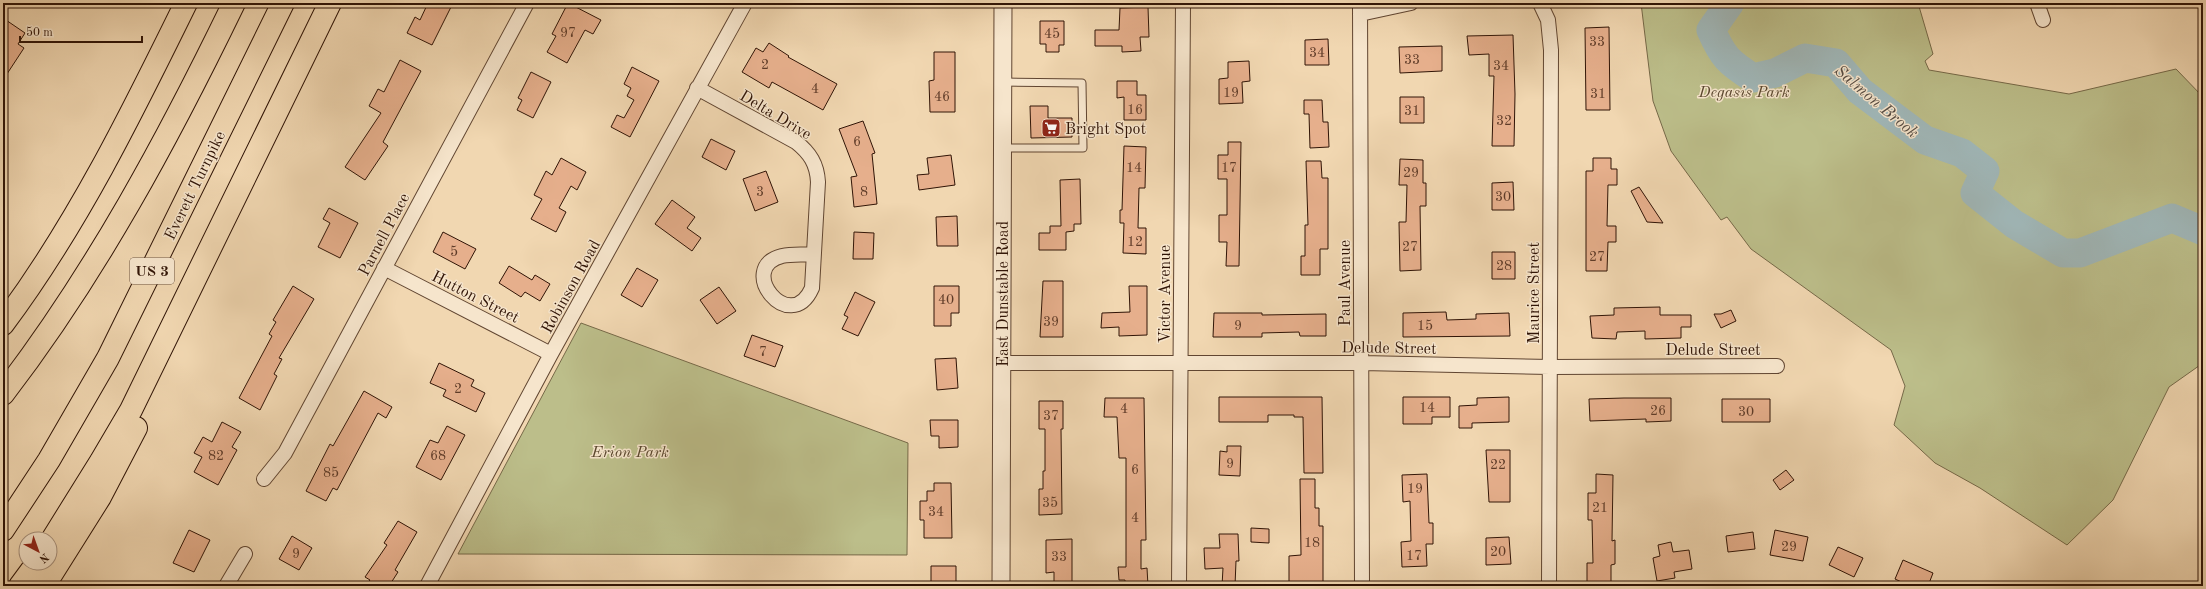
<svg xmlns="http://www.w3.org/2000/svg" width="2206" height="589" font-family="'Old Standard TT',serif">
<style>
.green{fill:#bcbe8a;stroke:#766948}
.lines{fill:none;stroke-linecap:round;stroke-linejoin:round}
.river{stroke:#a0b7b8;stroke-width:29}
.building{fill:#e6af8c;stroke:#301406}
.service-casing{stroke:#604531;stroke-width:9}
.minor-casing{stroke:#604531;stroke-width:16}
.tertiary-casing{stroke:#604531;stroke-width:19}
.motorway-casing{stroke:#301406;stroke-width:24}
.service{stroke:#f6e5cc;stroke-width:7}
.minor{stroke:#f6e5cc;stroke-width:14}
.tertiary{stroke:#f6e5cc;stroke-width:17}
.motorway{stroke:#f1d7b1;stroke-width:22}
.labels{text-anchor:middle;stroke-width:3;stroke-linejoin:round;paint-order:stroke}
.number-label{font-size:14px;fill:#5e3b28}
.shield{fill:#f6e5cc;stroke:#6b5341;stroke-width:1}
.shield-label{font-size:15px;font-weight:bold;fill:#301406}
.park-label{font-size:16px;font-style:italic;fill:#5a472e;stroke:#f6e5cc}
.street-label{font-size:16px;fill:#301406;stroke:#f6e5cc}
.poi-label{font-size:16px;fill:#301406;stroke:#f6e5cc;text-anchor:start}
.water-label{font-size:17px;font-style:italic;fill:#574d44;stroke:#f6e5cc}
</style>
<rect width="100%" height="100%" fill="#f1d7b1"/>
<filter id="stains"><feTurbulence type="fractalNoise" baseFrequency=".005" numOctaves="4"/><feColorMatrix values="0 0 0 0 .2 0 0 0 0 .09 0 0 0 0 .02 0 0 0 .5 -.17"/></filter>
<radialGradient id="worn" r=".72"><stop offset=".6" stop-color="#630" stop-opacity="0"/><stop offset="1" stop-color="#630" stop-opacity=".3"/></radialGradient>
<!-- green -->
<path class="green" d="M1641,3H1918L1933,54L1925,61L1929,70L2069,94L2176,69L2203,97V363L2169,387L2113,500L2067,545L1980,488L1935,463L1894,425L1905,386L1891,350L1751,249L1727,217L1721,220L1671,151L1653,101Z
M581,323L908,443L907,555L458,554Z"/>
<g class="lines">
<!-- river -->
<path class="river" d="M1730,3L1711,30C1723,57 1728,62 1753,78L1775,73L1805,58L1836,63L1860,91L1925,140L1962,153L1985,171L1975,193L2014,224L2063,253H2080L2172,218L2203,231"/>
</g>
<!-- building -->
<path class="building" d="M428,3H453L432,45L407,33L415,17L420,20Z
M568,3L601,20L593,34L585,30L567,63L547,52L556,36L552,34Z
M1148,7L1149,37H1140L1141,51L1122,52V46H1095V30H1119L1120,8Z
M3,18L25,33L18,44L24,48L3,80Z
M1040,21H1064V45H1059V52H1046V44H1040Z
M1609,27L1610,110H1586L1585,28Z
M1513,35L1515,94L1514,146H1492L1494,76H1489V54L1469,55L1467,36Z
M1328,39L1329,65H1305V40Z
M769,43L789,56L788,57L837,84L823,110L772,82L769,88L742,72L756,48L763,52Z
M1442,46V71L1400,73L1399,47Z
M934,52H955V112H930L929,81L934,80Z
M400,60L421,71L383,142L388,146L365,180L345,167L381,113L369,106L378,89L384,92Z
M1249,61L1250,81L1242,82L1243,103L1219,104V79L1228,78V62Z
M632,67L659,81L630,137L611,127L617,115L624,118L634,100L627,96L631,88L624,84Z
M531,72L551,82L533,118L517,110L522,100L518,98Z
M1117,81H1137V95H1146V120H1124V97L1117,98Z
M1400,97H1424V123H1400Z
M1304,100H1322L1323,122H1328L1329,147L1310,148L1309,114H1304Z
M1030,106H1048V118H1072V137L1031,138Z
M863,121L875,153L872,154L877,204L854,207L851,177L857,176L839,129Z
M711,139L735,151L726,170L702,157Z
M1228,142H1241L1239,266H1226L1227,242H1219V215H1227V179H1218V155H1228Z
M1124,146L1146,147L1145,188H1139L1138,228H1146V254L1123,253L1124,223H1120V210H1122Z
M951,155L955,185L919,190L917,175L929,174L927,158Z
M561,158L586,172L577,190L571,186L559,208L566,212L556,232L531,219L542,199L534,195L546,171L552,175Z
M1593,158H1611V169H1617V185H1608L1607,226H1616V242H1608L1607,271H1586V171H1593Z
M1400,159L1423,160V183H1426V206H1420L1421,270L1400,271L1399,222H1406L1407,185H1399Z
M1306,161H1321L1322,178H1328V249H1320V275H1301V256H1305V225H1308Z
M766,171L778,202L755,211L743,179Z
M1080,179L1081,224H1074V231L1066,232V250H1039V233H1050V226H1061L1060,180Z
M1513,182L1514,210H1492V183Z
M1639,187L1663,223L1647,222L1631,191Z
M672,200L695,217L687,228L701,238L692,251L655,224Z
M329,208L358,223L340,258L318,247L330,223L323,219Z
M957,216L958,246H937L936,217Z
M443,232L476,249L465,269L433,252Z
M854,232L874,233L873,259H853Z
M1492,252H1515V279H1492Z
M509,266L532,280L535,275L550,284L540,301L525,292L521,297L499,283Z
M637,268L658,280L642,307L621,295Z
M1043,281H1063V337H1040Z
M293,286L314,299L279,358L282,359L274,374L277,376L260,410L239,398L272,336L269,334L276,322L273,320Z
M934,286H959V313H951V326H934Z
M1129,286H1147V335L1119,336V327L1101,328L1102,313L1130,312Z
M719,287L736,311L717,324L700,300Z
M855,292L875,302L858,336L842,329L848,317L844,315Z
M1660,307V315H1691V327H1681V338L1645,339V331L1617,332L1616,339L1592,338L1590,316L1614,315V308Z
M1731,310L1736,321L1721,328L1714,314H1721Z
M1446,312L1447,320L1476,319V314L1509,313L1510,336L1403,337V313Z
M1214,313H1262V315L1326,314V336H1300L1299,332L1262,333V337H1213Z
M752,335L783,346L775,367L744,356Z
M956,358L958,388L937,390L935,359Z
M439,363L474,380L471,386L485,393L476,412L443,396L446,390L430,383Z
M364,391L392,407L386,418L378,413L337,490L333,488L326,501L306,491L330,444L333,446Z
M1219,397H1322L1323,473H1304L1303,417H1294V415H1268V422H1219Z
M1403,397H1450V417H1432V424H1403Z
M1509,397V422L1472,423V428H1459V406L1477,405V398Z
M1105,398H1144L1146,540H1141V569L1147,568L1148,586H1125V580H1119L1118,567H1126V458H1119L1117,417H1104Z
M1624,398H1671V421L1646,422V419L1590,421L1589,399Z
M1722,399H1770V422H1722Z
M1039,401H1063V429H1061L1062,514L1039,515V489H1043V471H1045V429H1039Z
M930,420H958V447L939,448V436H931Z
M222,422L241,432L232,447L237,450L218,485L194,472L202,457L194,453L203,437L212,442Z
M447,426L465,435L441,480L416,467L430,440L438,443Z
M1227,446H1241L1240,476L1219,475L1220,451L1227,452Z
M1486,450H1510V502H1489Z
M1786,470L1794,480L1780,490L1773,480Z
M1427,474L1429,523H1433V544H1426L1427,566L1402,567L1401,542L1411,541L1410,501L1403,502L1402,475Z
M1596,474L1613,475L1612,541L1615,540V564L1611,565V586H1587V563H1593L1592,520H1588V493H1596Z
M1300,479H1315V508H1319V526H1323V586H1289V556L1301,555Z
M934,483H951L952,538H924V520H920V501H927V491H934Z
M398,521L417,532L395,570L398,572L389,586H365L370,580L365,577L387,545L384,543Z
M1251,528L1269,529V543L1251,542Z
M189,530L210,540L194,572L173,563Z
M1775,530L1808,537L1803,561L1770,555Z
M1753,532L1755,549L1728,552L1726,536Z
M1219,534H1238L1239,561H1236L1235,586H1222L1223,568L1205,569L1204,548H1220Z
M292,536L312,548L299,570L279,559Z
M1509,537L1511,564L1486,565V538Z
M1072,539V586H1054V572L1046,573V540Z
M1671,542L1673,552L1689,550L1692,569L1674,572L1675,578L1657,581L1653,558L1660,556L1658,545Z
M1838,547L1863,558L1854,577L1829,565Z
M1903,560L1933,573L1928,586H1910L1895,579Z
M931,566H956V586H931Z"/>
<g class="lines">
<!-- service casing -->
<g class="service-casing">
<path id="service" d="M1002,148H1083L1082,83L1003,82"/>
</g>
<!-- minor casing -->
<g class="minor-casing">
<path id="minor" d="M1360,3L1362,586
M1540,3L1548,20L1551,50L1549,586
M2037,3L2043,20
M1360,14L1411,3
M697,88L796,142C810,153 817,164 818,182L812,288C790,337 735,268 782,256C792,254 803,255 813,254
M384,268L551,354
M1001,363H1362L1550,367L1777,366
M264,479L285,453L527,3
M226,586L245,554
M427,586L551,354L745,3
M1179,586L1183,3"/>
</g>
<!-- tertiary casing -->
<g class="tertiary-casing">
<path id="tertiary" d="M1001,586L1003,3"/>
</g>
<!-- motorway casing -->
<g class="motorway-casing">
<path id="motorway" d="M3,324C77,225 132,113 186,3
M3,394C96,273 168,139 234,3
M3,530L49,460L108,358L283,3
M50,543L101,461L131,410L330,3
M20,586L37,563
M44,586L100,497L136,428"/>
</g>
<!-- service -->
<use href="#service" class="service"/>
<!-- minor -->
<use href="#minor" class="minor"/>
<!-- tertiary -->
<use href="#tertiary" class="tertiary"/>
<!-- motorway -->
<use href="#motorway" class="motorway"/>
</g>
<!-- icons -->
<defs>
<g id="supermarket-square" transform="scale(1)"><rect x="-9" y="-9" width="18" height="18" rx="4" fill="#8f2418" stroke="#f6e5cc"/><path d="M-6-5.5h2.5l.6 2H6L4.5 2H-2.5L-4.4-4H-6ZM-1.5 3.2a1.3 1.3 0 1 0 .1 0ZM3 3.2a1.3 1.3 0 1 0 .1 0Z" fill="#fff"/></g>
</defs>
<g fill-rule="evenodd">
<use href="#supermarket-square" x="1051" y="128"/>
</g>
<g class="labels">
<!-- number labels -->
<g class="number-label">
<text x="568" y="37">97</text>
<text x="1052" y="38">45</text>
<text x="1597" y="46">33</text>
<text x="1317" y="57">34</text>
<text x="1412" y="64">33</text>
<text x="765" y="69">2</text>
<text x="1501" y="70">34</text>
<text x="815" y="93">4</text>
<text x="1231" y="97">19</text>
<text x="1598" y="98">31</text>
<text x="942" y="101">46</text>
<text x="1135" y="114">16</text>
<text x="1412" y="115">31</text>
<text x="1504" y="125">32</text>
<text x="857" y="146">6</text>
<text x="1134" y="172">14</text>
<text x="1229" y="172">17</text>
<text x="1411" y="177">29</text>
<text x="760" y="196">3</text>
<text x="864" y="196">8</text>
<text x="1503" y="201">30</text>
<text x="1135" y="246">12</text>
<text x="1410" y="251">27</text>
<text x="454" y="256">5</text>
<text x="1597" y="261">27</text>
<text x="1504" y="270">28</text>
<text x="946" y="304">40</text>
<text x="1051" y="326">39</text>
<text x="1238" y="330">9</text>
<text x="1425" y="330">15</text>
<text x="763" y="356">7</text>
<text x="458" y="393">2</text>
<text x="1427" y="412">14</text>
<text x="1124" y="413">4</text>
<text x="1658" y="415">26</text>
<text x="1746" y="416">30</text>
<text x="1051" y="420">37</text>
<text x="216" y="460">82</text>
<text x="438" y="460">68</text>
<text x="1230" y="468">9</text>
<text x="1498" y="469">22</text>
<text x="1135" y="474">6</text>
<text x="331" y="477">85</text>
<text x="1415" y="493">19</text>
<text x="1050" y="507">35</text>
<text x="1600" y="512">21</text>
<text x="936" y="516">34</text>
<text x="1135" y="522">4</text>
<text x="1312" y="547">18</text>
<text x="1789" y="551">29</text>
<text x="1498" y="556">20</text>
<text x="296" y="558">9</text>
<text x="1414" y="560">17</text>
<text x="1059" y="561">33</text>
</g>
<!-- shield labels -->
<rect class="shield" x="130" y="258" width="44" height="26" rx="3"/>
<g class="shield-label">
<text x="152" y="276">US 3</text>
</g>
<!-- park labels -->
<g class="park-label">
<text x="1744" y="97">Degasis Park</text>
<text x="630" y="457">Erion Park</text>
</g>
<!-- street labels -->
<g class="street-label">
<text transform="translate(776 114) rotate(31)" y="6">Delta Drive</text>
<text transform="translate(194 185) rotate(-64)" y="6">Everett Turnpike</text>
<text transform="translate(383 234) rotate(-62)" y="6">Parnell Place</text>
<text transform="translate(1344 283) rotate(-90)" y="6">Paul Avenue</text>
<text transform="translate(570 286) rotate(-61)" y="6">Robinson Road</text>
<text transform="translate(1533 293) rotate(-90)" y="6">Maurice Street</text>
<text transform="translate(1002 294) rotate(-90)" y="6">East Dunstable Road</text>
<text transform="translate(1164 294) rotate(-90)" y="6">Victor Avenue</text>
<text transform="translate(476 296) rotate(27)" y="6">Hutton Street</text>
<text transform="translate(1389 347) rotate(1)" y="6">Delude Street</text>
<text x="1713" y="355">Delude Street</text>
</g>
<!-- poi labels -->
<g class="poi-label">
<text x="1065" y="134">Bright Spot</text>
</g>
<!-- water labels -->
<g class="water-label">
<text transform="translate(1877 101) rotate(40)" y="6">Salmon Brook</text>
</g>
</g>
<!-- margin -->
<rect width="2206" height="589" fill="none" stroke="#f1d7b1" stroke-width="16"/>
<rect x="4" y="4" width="2198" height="581" fill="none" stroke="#301406" stroke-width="2"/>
<rect x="8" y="8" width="2190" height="573" fill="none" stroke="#301406"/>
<!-- north arrow -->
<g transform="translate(38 551) rotate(139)"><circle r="19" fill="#f6e5cc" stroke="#a7917d"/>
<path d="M0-3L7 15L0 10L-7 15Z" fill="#8f2418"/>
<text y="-6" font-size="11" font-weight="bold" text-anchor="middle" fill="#301406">N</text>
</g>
<!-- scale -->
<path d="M20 36v6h122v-6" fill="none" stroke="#301406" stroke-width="2"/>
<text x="26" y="36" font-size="12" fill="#301406" stroke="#f6e5cc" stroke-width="3" paint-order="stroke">50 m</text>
<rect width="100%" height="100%" filter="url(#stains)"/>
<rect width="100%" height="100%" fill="url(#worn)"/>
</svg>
